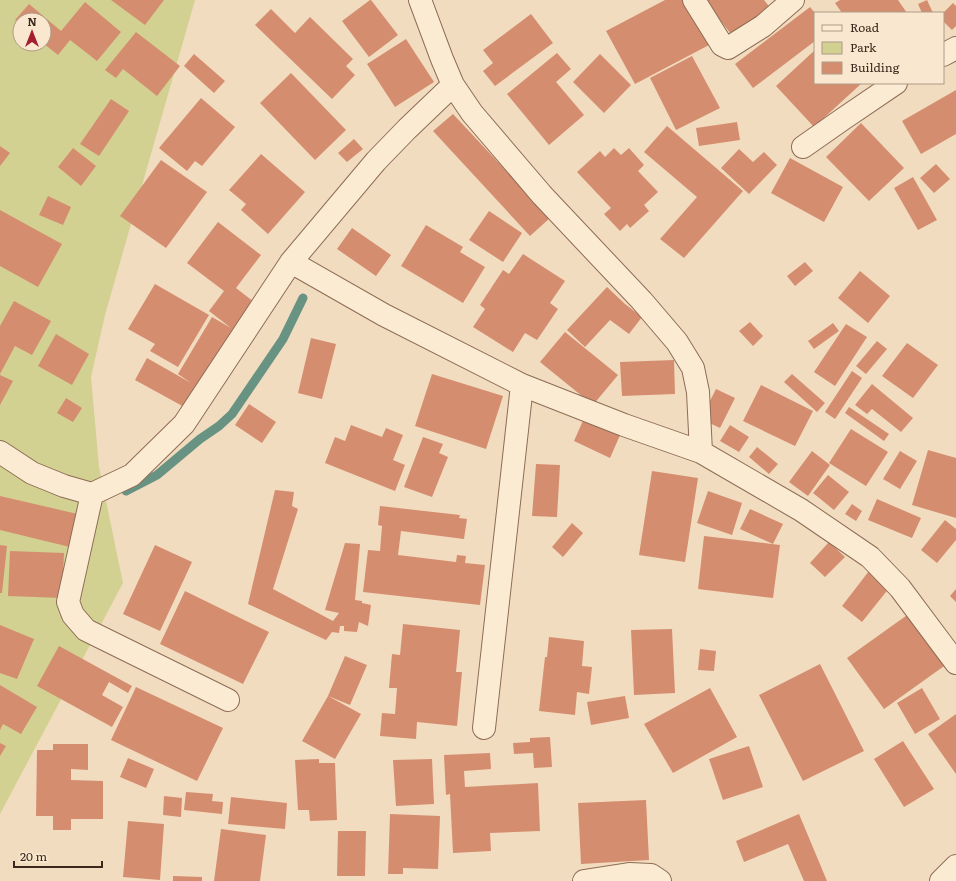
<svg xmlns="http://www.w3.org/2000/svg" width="956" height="881" font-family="Literata,serif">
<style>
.green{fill:#d2d192;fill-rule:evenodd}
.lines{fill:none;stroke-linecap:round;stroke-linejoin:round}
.stream{stroke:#689383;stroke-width:9}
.building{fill:#d58d70}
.minor-casing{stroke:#8d6c55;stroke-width:24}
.minor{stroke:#fcebd3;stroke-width:22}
</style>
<rect width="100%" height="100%" fill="#f2dcbf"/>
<!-- green -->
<path class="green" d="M0,0H195L105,315L91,377L99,467L123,583L0,814ZM20,20H44V44H20Z"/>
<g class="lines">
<!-- stream -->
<path class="stream" d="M126,491L157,475L200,439L219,426L232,414L283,339L303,298"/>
</g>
<!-- building -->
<path class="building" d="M111,0H164L145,25Z
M370,0H371L398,35L369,57L342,21Z
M665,0H688L711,44L635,84L606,31Z
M704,0H764L772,10L735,39Z
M840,0H898L907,13H842L835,3Z
M927,0L933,13H922L918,4Z
M85,2L121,32L97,61L70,40L58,55L44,44V20H20V24L15,20L29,4L61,31Z
M953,3L956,6V26L952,30L943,21V13Z
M810,7L815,13V41L753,88L735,64Z
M271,9L295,33L310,17L353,59L346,66L355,75L332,99L255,25Z
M531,14L553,43L495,86L483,71L493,63L483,50Z
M136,32L180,66L157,96L123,69L116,78L105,70Z
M406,39L434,82L395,107L367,64Z
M815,50V83H862L814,127L776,86Z
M557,53L571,69L556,82L584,115L549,145L507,94Z
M194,54L225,81L214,93L184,66Z
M600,54L631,85L604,113L573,82Z
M692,56L720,108L676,130L650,78Z
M291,73L346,130L315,160L260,103Z
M956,90V134L921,154L902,121Z
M201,98L235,127L202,166L195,161L187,171L159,148Z
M111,99L129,111L99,156L80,144Z
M453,114L550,218L530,236L433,131Z
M737,122L740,140L699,146L696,128Z
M861,123L904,168L869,201L826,157Z
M667,126L743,191L684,258L660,239L697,197L644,152Z
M354,139L363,149L347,162L338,153Z
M0,146L10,153L0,166Z
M73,148L96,166L81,186L58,167Z
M614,148L621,155L629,148L644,165L638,171L658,192L644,205L649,211L630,228L627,224L620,231L604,214L611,208L577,172L600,151L605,157Z
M739,149L753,162L764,152L777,165L749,194L721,168Z
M261,154L305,192L268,234L241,210L246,204L229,190Z
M790,158L843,187L824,222L771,193Z
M161,160L207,192L166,248L120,216Z
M936,164L950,179L934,193L920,178Z
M913,177L937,220L918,230L894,188Z
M48,196L71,207L63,225L39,215Z
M0,210L62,244L38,287L0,266Z
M489,211L522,233L503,262L469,240Z
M218,222L261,255L236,288L254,302L233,329L186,408L135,380L147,358L191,383L178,374L212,317L231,328L209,311L224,291L187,263Z
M426,225L463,247L460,252L485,267L463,303L401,266Z
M352,228L391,255L376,276L337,249Z
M523,254L565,281L550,303L558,309L537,340L525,333L513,352L473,327L485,309L480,305L503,270L509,274Z
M805,262L813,271L795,286L787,276Z
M860,271L890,296L868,323L838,298Z
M155,284L209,315L178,367L150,351L155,344L128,329Z
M607,287L625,304L642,317L629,334L610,320L585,347L567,330Z
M14,301L51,321L32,355L15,346L0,374V326Z
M750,322L763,336L753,346L739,331Z
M833,323L839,331L814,349L808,341Z
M846,324L867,337L835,386L814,372Z
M565,332L618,375L593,405L540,362Z
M56,334L89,354L72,385L38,366Z
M311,338L336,344L322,399L298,393Z
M877,341L887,349L866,374L856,366Z
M907,343L938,365L913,398L882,376Z
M674,360L675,394L622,396L620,362Z
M852,371L862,378L835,419L825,412Z
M432,374L503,396L486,449L415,426Z
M792,374L825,403L817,412L784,382Z
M0,375L13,381L0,405Z
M872,384L913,418L901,432L872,409L867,414L855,405Z
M761,385L813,411L795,446L743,421Z
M716,389L735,398L720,428L701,419Z
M66,398L82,408L73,422L57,413Z
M249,404L276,422L262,443L235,425Z
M849,407L889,434L884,441L845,413Z
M585,416L621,433L610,458L574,441Z
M351,425L382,437L386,428L403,435L393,460L405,465L395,491L325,463L335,437L345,441Z
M730,425L749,437L739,452L720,441Z
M851,429L888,452L866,486L829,463Z
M423,437L443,444L439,453L448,457L432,497L404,487Z
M757,447L778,464L769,474L749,457Z
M928,450L956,458V518L912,505Z
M812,451L830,465L808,496L789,482Z
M900,451L917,461L900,489L883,479Z
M536,464L560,465L557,517L532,516Z
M652,471L698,478L685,562L639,555Z
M828,475L849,492L834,510L813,493Z
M275,490L294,492L292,506L298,509L273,589L333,621L339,613L325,610L345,543L360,544L355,600L362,601V603L371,605L368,626L359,622L357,632L344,631V626H340L339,633L332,632L326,640L248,604Z
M708,491L742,503L732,535L697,523Z
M0,496L82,515L74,548L0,530Z
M877,499L921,518L912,538L868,520Z
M852,504L862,511L856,521L845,514Z
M380,506L460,515L459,518L467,519L464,539L401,531L398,555L456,562L457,555L466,556L465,563L485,565L480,605L363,592L368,550L380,551L382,526L378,525Z
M750,509L783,524L773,544L740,529Z
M945,520L956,529V540L937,563L921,550Z
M572,523L583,533L563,557L552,547Z
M704,536L780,545L773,598L698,589Z
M829,542L845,557L825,577L810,563Z
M0,545L7,546L2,593H0Z
M155,545L192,562L160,631L123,614Z
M10,551L64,553L62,598L8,596Z
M869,571L890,587L862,622L842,606Z
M956,589V602L950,596Z
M185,591L269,632L243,684L160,644Z
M910,613L947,664L884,709L847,658Z
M403,624L460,630L456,672H462L457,726L417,722L416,739L380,736L382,713L395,714L397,688H389L392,654L400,655Z
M0,625L34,639L17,679L0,673Z
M672,629L675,693L634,695L631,630Z
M549,637L584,641L582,666L592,667L589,694L577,692L575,715L539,711L545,657H547Z
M59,646L132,686L128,693L109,682L102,695L123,707L112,727L37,686Z
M700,649L716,651L714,671L698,670Z
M345,656L367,665L350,705L328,696Z
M820,664L864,751L803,781L759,695Z
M0,685L37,707L21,734L3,724L0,730Z
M136,687L223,728L197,781L111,740Z
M710,688L737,737L673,773L644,724Z
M922,688L940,719L915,734L897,703Z
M328,696L361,714L335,759L302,741Z
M625,696L629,718L591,725L587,702Z
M956,714V774L928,734Z
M550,737L552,767L534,768L533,753L514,754L513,743L530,742V738Z
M903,741L934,789L904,807L874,759Z
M0,743L6,746L0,756Z
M53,744H88V770L71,769V780L103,781V819H71V830H53V816H36L37,750H53Z
M749,746L763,787L723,800L709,759Z
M490,753L491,769L464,771L465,787L538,783L540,831L490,833L491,851L453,853L450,794L446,795L444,755Z
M128,758L154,769L146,788L120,777Z
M319,759V763H335L337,820L310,821L309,810H298L295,760Z
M432,759L434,804L396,806L393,760Z
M186,792L213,794L212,801L223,802L222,814L184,810Z
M164,796L182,798L181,817L163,815Z
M231,797L287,803L285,829L228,824Z
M646,800L649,860L581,864L578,803Z
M390,814L440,816L438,869L403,868V874H388Z
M799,814L827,881H804L788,844L744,862L736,841Z
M128,821L164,824L160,880L123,877Z
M221,829L266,835L260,881H214Z
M338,831H366L365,876H337Z
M173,876L202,877V881H173Z"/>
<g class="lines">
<!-- minor casing -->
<g class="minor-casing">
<path id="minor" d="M420,0L442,59L453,85L472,113L542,195L642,301L677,342L693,368L698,392L701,452
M694,0L722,45L728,48L763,26L793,0
M943,55L956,48
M803,147L843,119L896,83
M291,262L384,315L522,385L624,425L701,452L801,510L870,557L900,588L956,663
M0,452L32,473L64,486L92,494L132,475L184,424L291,262L376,161L407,129L453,85
M92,494L68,602L73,615L86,630L228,700
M484,728L522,385
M584,881L629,874L651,875L660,881
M941,881L956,866"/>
</g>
<!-- minor -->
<use href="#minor" class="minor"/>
</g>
<!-- legend -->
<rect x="814" y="12" width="130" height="72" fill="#f9e8cf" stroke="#ad9b87"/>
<rect x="822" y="25" width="20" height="6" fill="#fcebd3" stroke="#ad9b87"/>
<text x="850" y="32" font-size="12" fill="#3b271b">Road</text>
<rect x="822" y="42" width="20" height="12" fill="#d2d192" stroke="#ad9b87"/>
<text x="850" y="52" font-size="12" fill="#3b271b">Park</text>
<rect x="822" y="62" width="20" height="12" fill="#d58d70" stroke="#ad9b87"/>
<text x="850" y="72" font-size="12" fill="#3b271b">Building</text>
<!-- north arrow -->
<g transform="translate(32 32)"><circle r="19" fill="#f9e8cf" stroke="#ad9b87"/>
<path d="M0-3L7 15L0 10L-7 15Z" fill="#a21f31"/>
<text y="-6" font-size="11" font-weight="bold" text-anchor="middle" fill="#3b271b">N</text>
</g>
<!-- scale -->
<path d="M14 861v6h88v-6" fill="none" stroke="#3b271b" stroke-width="2"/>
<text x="20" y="861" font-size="12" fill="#3b271b" stroke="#f9e8cf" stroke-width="3" paint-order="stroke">20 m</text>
</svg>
